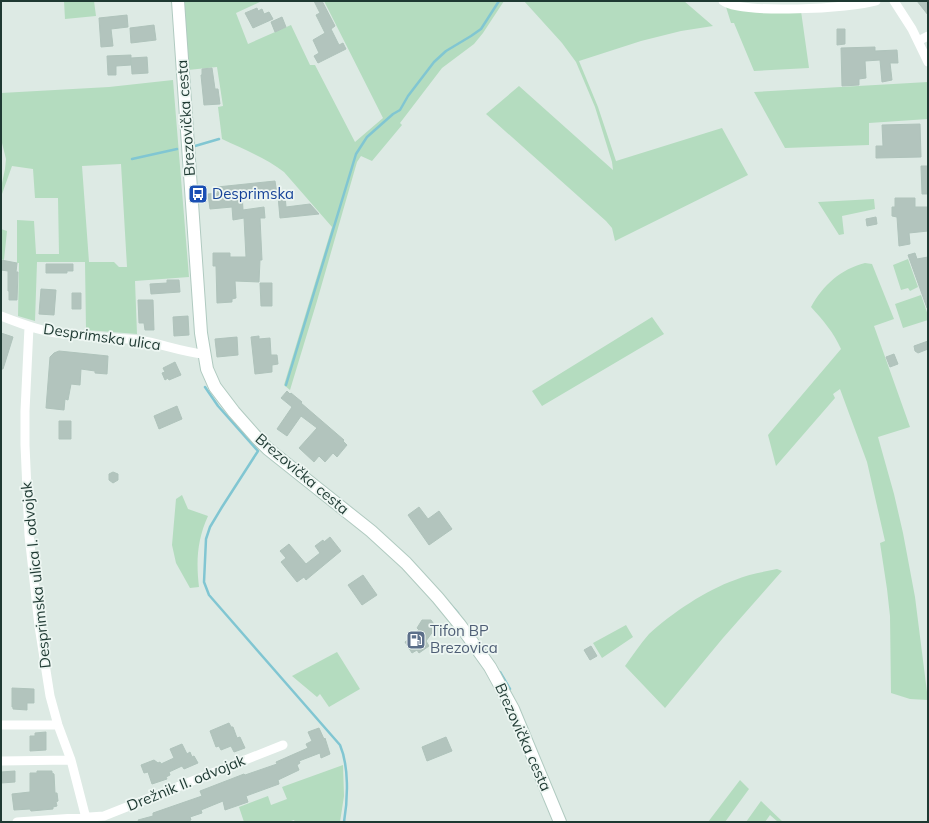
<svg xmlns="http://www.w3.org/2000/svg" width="929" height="823" font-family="Mulish,sans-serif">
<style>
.green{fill:#b4dcbf;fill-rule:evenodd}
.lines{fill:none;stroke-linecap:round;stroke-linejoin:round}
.stream{stroke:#81c6d2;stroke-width:2.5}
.building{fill:#b2c4bd;stroke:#afc3bb}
.secondary-casing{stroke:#b0cac0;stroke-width:14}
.minor{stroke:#fff;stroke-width:9}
.secondary{stroke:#fff;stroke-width:12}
.labels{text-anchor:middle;stroke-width:3.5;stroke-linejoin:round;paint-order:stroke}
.street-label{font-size:15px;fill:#1e3932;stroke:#edf6f2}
.transit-label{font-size:15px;fill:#164399;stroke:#edf6f2;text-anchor:start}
.service-label{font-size:15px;fill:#4e5e75;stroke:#edf6f2;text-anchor:start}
</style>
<rect width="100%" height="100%" fill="#ddeae4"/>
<!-- green -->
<path class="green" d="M64,1H94L96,16L65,19Z
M184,1H262L236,13L248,44L291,25L310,65H315L355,142L383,118L324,1H504L483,33L474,44L442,68L400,123L402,125L372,161L361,156L357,162L317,301L290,390L284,385L332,227L284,172C266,158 243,149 222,139L218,107L223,106L217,67L188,70Z
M524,1H684L713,26L681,31L641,41L579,61L598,107L616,161L722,128L748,175L615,241L612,228L606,221L486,114L519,86L613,170L612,162L595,107L576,62L562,43Z
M726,7L740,10L801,11L809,68L754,71L734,23H731Z
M173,80L189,277L135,281L137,334L86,330L85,262H37L35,321L18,316L19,263H17V220L34,221L36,254H59L58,198H35L33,169L12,166L2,194V183L5,169L6,159L1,139V93L109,87ZM121,164L127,267H119L114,262H89L82,166Z
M928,82V119L869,123V145L785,148L754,92Z
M874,199L875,209L842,216L844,234L839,235L818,202Z
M1,229L7,231L4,260L1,259Z
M908,259L918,287L910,291L908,288L901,290L893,265Z
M865,263L872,264L894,319L874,326L910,427L878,437L894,494L903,533L915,597L928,700L910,699L891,693L890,616L887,589L880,543L885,541L867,462L840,389L833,394L835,398L776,466L768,435L841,349C834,333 823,320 811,307C823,285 841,269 865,263Z
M921,295L928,315V320L903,328L895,304Z
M652,317L664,334L542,406L532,391Z
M182,495L188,509L208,516C197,540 196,562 199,587L190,588L176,563L172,545L176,499Z
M777,569L782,571L723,638L665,708L625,666C633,655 640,644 649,634C672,613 706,590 735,580C749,574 763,572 777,569Z
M626,625L633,637L602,658L593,643Z
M337,652L360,689L329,707L320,694L317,697L292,676Z
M343,765L344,796L340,822H295L294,820L288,822H244L239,807L268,796L271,805L287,799L282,787Z
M740,780L749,789L725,822H708Z
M761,801L783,822H778L770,815L765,822H746Z"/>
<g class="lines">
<!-- stream -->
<path class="stream" d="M195,146L219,139
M132,159L177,149
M286,385L356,154L367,137L393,114L400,110L408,96L434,62L446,51L471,36L481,29L499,1
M205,387L218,406L258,451L222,507L210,527L206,539L204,582L209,595L340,745C349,766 348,799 344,822
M449,603L458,613
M500,672L510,689"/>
</g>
<!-- building -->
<path class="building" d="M314,1H322L335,26L331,29L339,45L343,43L346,49L318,63L314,56L319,53L313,40L325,33L316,15L320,13Z
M917,1H928V15Z
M257,8L258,11L262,9L264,14L269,12L273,19L253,28L245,13Z
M127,15L128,27L111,29L113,46L101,47L99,18Z
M282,17L286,27L275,32L271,22Z
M154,25L156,40L131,43L130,28Z
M837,29H845V44L837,45Z
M875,47V51L897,50L898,63H890L892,80L882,82L880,60L865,61L866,78L859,79V85L842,86L841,48Z
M131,55V65L116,66V75H108L107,56Z
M147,57L148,73L132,74L131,58Z
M212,68L215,89H218L220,104L204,105L201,75H202V69Z
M920,124L921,157L876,158V146H883L882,125Z
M921,166H928V194H922Z
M275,181L277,194L259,197V191L242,193L243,210L264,207L265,218H260L262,260H260L259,282L235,281L236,298L232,299V302L217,303L216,266H213V253H230V257H246L244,218L233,220L232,207L210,209L208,194L218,193L217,187Z
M285,195L286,207L310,204L319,214L280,218L278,196Z
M895,198H915V207H928V231L909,233L910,244L899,246L897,217L892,216V207H895Z
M876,217L877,224L867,226L866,219Z
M915,253L917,259L928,257V308H927L908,255Z
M1,260L17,263L16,272H18L17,300H9V291H8V271L1,270Z
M46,264H73V271H67V273H46Z
M167,280H179L180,292L151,294L150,284L167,283Z
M260,283H272V306H261Z
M41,289L56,290L54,315L39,314Z
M72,293H81V309H72Z
M138,300H153L154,330H145L144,323H139Z
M188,316L189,335L174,336L173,317Z
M1,333L13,337L3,369H1Z
M259,336V339L270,338L271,355H277L278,364L272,365V372L255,374L251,337Z
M237,337L238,355L217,357L215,339Z
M928,341V349L918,353L915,351L914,346Z
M59,351L108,356L107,374L95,373V371L81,369L80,385L71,384L68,400L65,399L64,410L46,408L50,357L54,353Z
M894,354L898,364L890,367L886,357Z
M175,362L181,375L169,380L168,378L165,380L162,373L165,372L163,368Z
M287,391L290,394L291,393L302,402L301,403L344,440L343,441L347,445L337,457L333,453L325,462L319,456L314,462L299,448L317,428L301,416L287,436L277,429L292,407L281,398Z
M177,406L182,419L159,429L154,416Z
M59,421H71V439H59Z
M113,472L118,474V480L113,483L109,480V474Z
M419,507L428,519L439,511L452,529L429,545L408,515Z
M330,537L341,551L306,580L304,577L297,582L281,562L286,558L280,551L289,544L306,564L320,553L315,546L323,540L324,542Z
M363,575L377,595L362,605L348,585Z
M422,620H431L436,627L426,641L429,646L419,653L417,650L412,653L405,642L409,639L408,637L419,630L417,628Z
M591,646L597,656L590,660L584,650Z
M12,688L34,689V703H27V710L13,709V707H12Z
M229,723L231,727H233L237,738L240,737L245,748L234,752L231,746L221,750L219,746L216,747L210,731Z
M319,728L324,739L325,738L330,754L321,758L320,753L299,761L300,763L297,765L299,770L278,780L279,784L246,796L248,802L225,810L223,801L201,810L202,813L190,817L191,820L186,822H139L138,820L153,816V813L202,796L200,791L244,774L245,775L277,764L276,762L308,748L306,744L312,741L308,732Z
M46,732V750L30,751V736H35V733Z
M446,737L452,751L427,761L422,747Z
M182,744L187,754L190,752L192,757L194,756L198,763L184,769L182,766L169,772L170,775L166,777L167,779L152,784L148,772L144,773L141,765L154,760L158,763L160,762L161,764L174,758L170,749Z
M15,771V782L1,783V772Z
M37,771H52V773L54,774L55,793H57L58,801L56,802L57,806L53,807V809L31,811L30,809L14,810L12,794L30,792V773H37Z"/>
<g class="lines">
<!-- secondary casing -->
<g class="secondary-casing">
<path id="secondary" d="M178,1L201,333L207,369L215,387L234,412L257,438L268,449L371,531L406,563L438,598L460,625L490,667L513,709L560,822"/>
</g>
<!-- minor -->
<path class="minor" d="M723,1C742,15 852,8 876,1
M894,1L912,29L928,62
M918,41L928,36
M1,316C19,323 37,330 56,333C83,337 111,337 138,340C160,343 181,352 204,354
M29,327L25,411V445L29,535L39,626L50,696L58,725L71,760L87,822
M1,725H58
M1,761L71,760
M17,822L104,816L283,745"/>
<!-- secondary -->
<use href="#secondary" class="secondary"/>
</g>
<!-- icons -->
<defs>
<g id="bus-square" transform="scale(1)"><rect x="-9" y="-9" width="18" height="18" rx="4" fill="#1a4fb4" stroke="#edf6f2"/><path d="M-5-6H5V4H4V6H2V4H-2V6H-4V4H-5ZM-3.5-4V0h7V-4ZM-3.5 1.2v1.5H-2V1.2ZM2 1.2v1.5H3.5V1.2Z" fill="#fff"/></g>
<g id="fuel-square" transform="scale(1)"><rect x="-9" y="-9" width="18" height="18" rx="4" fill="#5c6f8a" stroke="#edf6f2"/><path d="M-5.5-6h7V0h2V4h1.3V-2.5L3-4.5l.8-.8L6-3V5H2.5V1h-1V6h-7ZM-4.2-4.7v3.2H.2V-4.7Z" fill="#fff"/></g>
</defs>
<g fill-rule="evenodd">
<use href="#bus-square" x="198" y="194"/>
<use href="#fuel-square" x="416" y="640"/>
</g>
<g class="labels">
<!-- street labels -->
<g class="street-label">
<text transform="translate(186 118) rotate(-94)" y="5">Brezovička cesta</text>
<text transform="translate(102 337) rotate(8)" y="5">Desprimska ulica</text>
<text transform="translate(302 474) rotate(40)" y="5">Brezovička cesta</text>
<text transform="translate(36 575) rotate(-96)" y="5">Desprimska ulica I. odvojak</text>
<text transform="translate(523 737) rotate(66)" y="5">Brezovička cesta</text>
<text transform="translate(186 783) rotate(-22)" y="5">Drežnik II. odvojak</text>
</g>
<!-- transit labels -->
<g class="transit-label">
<text x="212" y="199">Desprimska</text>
</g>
<!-- service labels -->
<g class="service-label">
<text x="430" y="636">Tifon BP<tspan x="430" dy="17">Brezovica</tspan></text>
</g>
</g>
<!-- border -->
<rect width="929" height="823" fill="none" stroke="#1e3932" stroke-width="4"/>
</svg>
